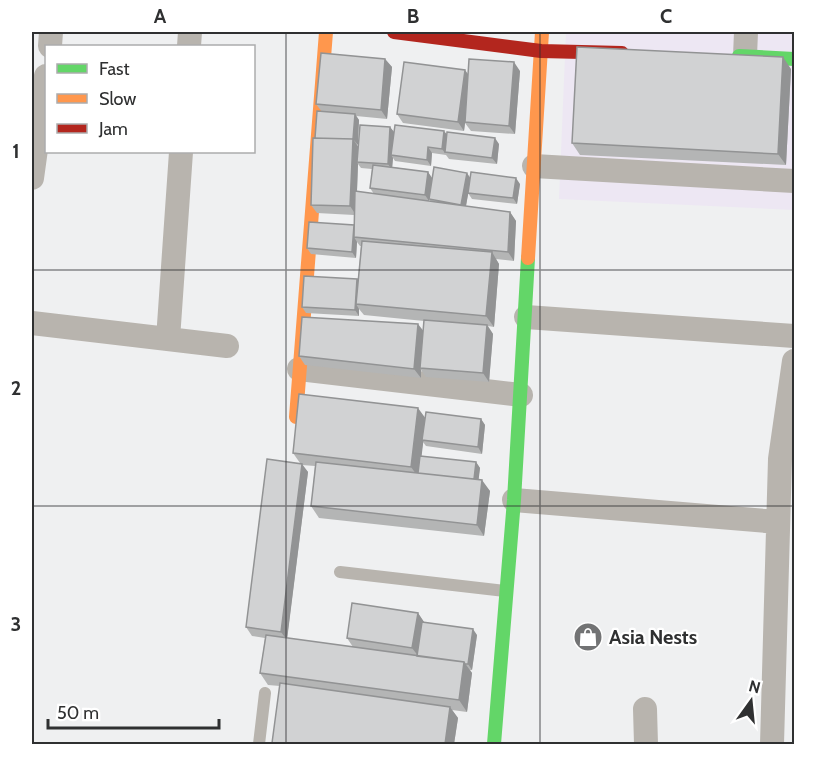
<svg xmlns="http://www.w3.org/2000/svg" width="826" height="776" font-family="Cabin,sans-serif">
<style>
.commercial{fill:#ede7f3}
.lines{fill:none;stroke-linecap:round;stroke-linejoin:round}
.lane{stroke:#b8b4ae;stroke-width:12}
.street{stroke:#b8b4ae;stroke-width:24}
.fast{stroke:#63d668;stroke-width:14}
.slow{stroke:#ff974d;stroke-width:14}
.jam{stroke:#b3261e;stroke-width:14}
.wall{fill:#b4b5b5;fill-rule:evenodd}
.shaded-wall{fill:#929394}
.building{fill:#d1d2d3;stroke:#929394;stroke-width:1.5}
.grid{fill:none;stroke:#2f3031;stroke-width:1.5;stroke-opacity:0.55}
.labels{text-anchor:middle;stroke-width:4.5;stroke-linejoin:round;paint-order:stroke}
.poi-label{font-size:20px;font-weight:bold;fill:#2f3031;stroke:#fff;text-anchor:start}
.neatline{fill:none;stroke:#2f3031;stroke-width:2}
.grid-label{font-size:20px;text-anchor:middle;font-weight:bold;fill:#2f3031}
</style>
<rect width="100%" height="100%" fill="#eff0f1"/>
<!-- commercial -->
<path class="commercial" d="M566,32H742L794,34V210L559,199Z"/>
<g class="lines">
<!-- lane -->
<path class="lane" d="M340,572L505,591
M259,744L265,693"/>
<!-- street -->
<path class="street" d="M50,46L51,32
M189,46L190,32
M745,56L746,32
M534,166L794,181
M32,178L46,76
M526,317L794,336
M32,323L227,346
M168,339L181,152
M299,369L521,395
M514,500L778,522
M645,709L646,744
M772,744L780,459L794,361"/>
<!-- fast -->
<path class="fast" d="M739,56L794,59
M494,744L514,500L528,258"/>
<!-- slow -->
<path class="slow" d="M528,258L542,32
M296,417L326,32"/>
<!-- jam -->
<path class="jam" d="M394,32L541,51L622,53"/>
</g>
<!-- wall -->
<path class="wall" d="M385,59L392,67L387,119L356,116L359,120L357,145L358,147L390,127L394,133L447,134L499,144L497,164L449,159L446,155L432,153L431,166L395,161L393,158L392,167L428,172L432,178H470L520,184L517,204L472,199L468,193L466,206L510,212L516,221L514,261L496,259L499,264L494,327L488,326L493,334L489,382L426,377L421,370V378L305,365L299,356L423,331L424,321L364,315L359,309V316L306,313L302,307L357,279L358,281L361,246H360L357,242L356,258L311,254L307,248L354,225V215L317,213L311,205L315,138L322,112L316,104ZM358,164L361,168L372,169L370,188L374,194L429,201V199L431,202L357,192Z
M791,69L786,165L580,155L572,143Z
M520,71L515,134L471,131L465,123L464,131L403,123L397,114L468,75Z
M425,418L481,419L485,425L482,454L426,446L423,442L421,456L476,462L480,468L478,480L490,491L484,536L319,518L311,506L315,466L302,465L308,472L287,638L353,647L347,638L418,613L424,622L477,635L472,670H470L472,673L467,712L452,710L458,718L454,744H273L272,743L280,686L268,685L260,673L265,638L252,636L246,627L300,463L293,453Z"/>
<!-- shaded-wall -->
<path class="shaded-wall" d="M783,57L791,69L786,165L778,154Z
M385,59L392,67L387,119L381,110Z
M514,62L520,71L515,134L509,126Z
M465,70L471,78L464,131L458,122Z
M355,114L359,120L358,145L353,139Z
M390,127L395,133L391,155L393,158L392,170L388,164Z
M444,131L449,137L445,153L442,149Z
M495,138L499,144L497,164L492,158Z
M353,139L359,148L357,162L358,164L356,215L350,206Z
M428,147L432,153L431,166L427,160Z
M428,172L432,178L429,201L425,195Z
M467,173L471,179L465,211L461,205Z
M516,178L520,184L517,204L513,198Z
M510,212L516,221L514,261L508,252Z
M354,225V237L357,242L356,258L352,252Z
M492,252L499,264L494,327L486,316Z
M357,279L361,285L356,304L359,309V316L355,310Z
M418,324L425,333L420,368L421,370V378L414,369Z
M487,325L493,334L489,382L483,373Z
M418,408L426,419L419,478L411,467Z
M481,419L485,425L482,454L478,447Z
M476,462L480,468L478,485L474,479Z
M302,464L308,472L287,640L281,632Z
M482,480L490,491L484,536L477,525Z
M418,613L424,622L419,657L412,648Z
M473,629L477,635L472,670L468,664Z
M464,662L472,673L467,712L459,700Z
M450,707L458,718L454,744H445Z"/>
<!-- building -->
<path class="building" d="M577,47L783,57L778,154L572,143Z
M321,53L385,59L381,110L316,104Z
M469,59L514,62L509,126L465,122Z
M404,62L465,70L458,122L397,114Z
M317,111L355,114L353,139L315,138Z
M360,125L390,127L388,164L357,162Z
M395,125L444,131L442,149L428,147L427,160L391,155Z
M447,132L495,138L492,158L445,152Z
M313,138L353,139L350,206L311,205Z
M373,165L428,172L425,195L370,188Z
M434,167L467,173L461,205L429,199Z
M471,172L516,178L513,198L468,193Z
M355,191L510,212L508,252L354,237Z
M309,222L354,225L352,252L307,248Z
M362,241L492,252L486,316L356,304Z
M304,276L357,279L355,310L302,307Z
M302,317L418,324L414,369L299,356Z
M424,320L487,325L483,373L420,368Z
M299,394L418,408L411,467L293,453Z
M426,412L481,419L478,447L422,440Z
M420,456L476,462L474,479L418,473Z
M267,459L302,464L281,632L246,627Z
M316,462L482,480L477,525L311,506Z
M352,603L418,613L412,648L347,638Z
M422,622L473,629L468,664H465L464,662L417,656Z
M266,635L464,662L459,700L260,673Z
M280,683L450,707L445,744H280L272,743Z"/>
<!-- grid -->
<path class="grid" d="M286,32V744M540,32V744M32,270H794M32,506H794"/>
<!-- icons -->
<defs>
<g id="shop-disc" transform="scale(1.5)"><circle r="9.5" fill="#727374" stroke="#fff"/><path d="M-5-2.5h2.3a2.7 3.5 0 0 1 5.4 0H5L5.5 6h-11ZM-1.5-2.5h3a1.5 2.3 0 0 0-3 0Z" fill="#fff"/></g>
</defs>
<g fill-rule="evenodd">
<use href="#shop-disc" x="588" y="637"/>
</g>
<g class="labels">
<!-- poi labels -->
<g class="poi-label">
<text x="609" y="644">Asia Nests</text>
</g>
</g>
<!-- border -->
<rect width="826" height="776" fill="none" stroke="#ffffff" stroke-width="66"/>
<!-- legend -->
<rect x="45" y="45" width="210" height="108" fill="#ffffff" stroke="#acacad" stroke-width="1.5"/>
<rect x="57" y="64" width="30" height="9" fill="#63d668" stroke="#acacad" stroke-width="1.5"/>
<text x="99" y="75" font-size="18" fill="#2f3031">Fast</text>
<rect x="57" y="94" width="30" height="9" fill="#ff974d" stroke="#acacad" stroke-width="1.5"/>
<text x="99" y="105" font-size="18" fill="#2f3031">Slow</text>
<rect x="57" y="124" width="30" height="9" fill="#b3261e" stroke="#acacad" stroke-width="1.5"/>
<text x="99" y="135" font-size="18" fill="#2f3031">Jam</text>
<!-- north arrow -->
<g transform="translate(751 701) rotate(15)" stroke="#ffffff" stroke-width="4.5" paint-order="stroke">
<path d="M0-4.5L10 22L0 15L-10 22Z" fill="#2f3031"/>
<text y="-9" font-size="16" font-weight="bold" text-anchor="middle" fill="#2f3031">N</text>
</g>
<!-- scale -->
<path d="M48 719v9h171v-9" fill="none" stroke="#2f3031" stroke-width="3"/>
<text x="57" y="719" font-size="18" fill="#2f3031" stroke="#ffffff" stroke-width="4.5" paint-order="stroke">50 m</text>
<rect x="33" y="33" width="760" height="710" class="neatline"/>
<g class="grid-label">
<text x="160" y="23">A</text>
<text x="413" y="23">B</text>
<text x="666" y="23">C</text>
<text x="16" y="158">1</text>
<text x="16" y="395">2</text>
<text x="16" y="631">3</text>
</g>
</svg>
